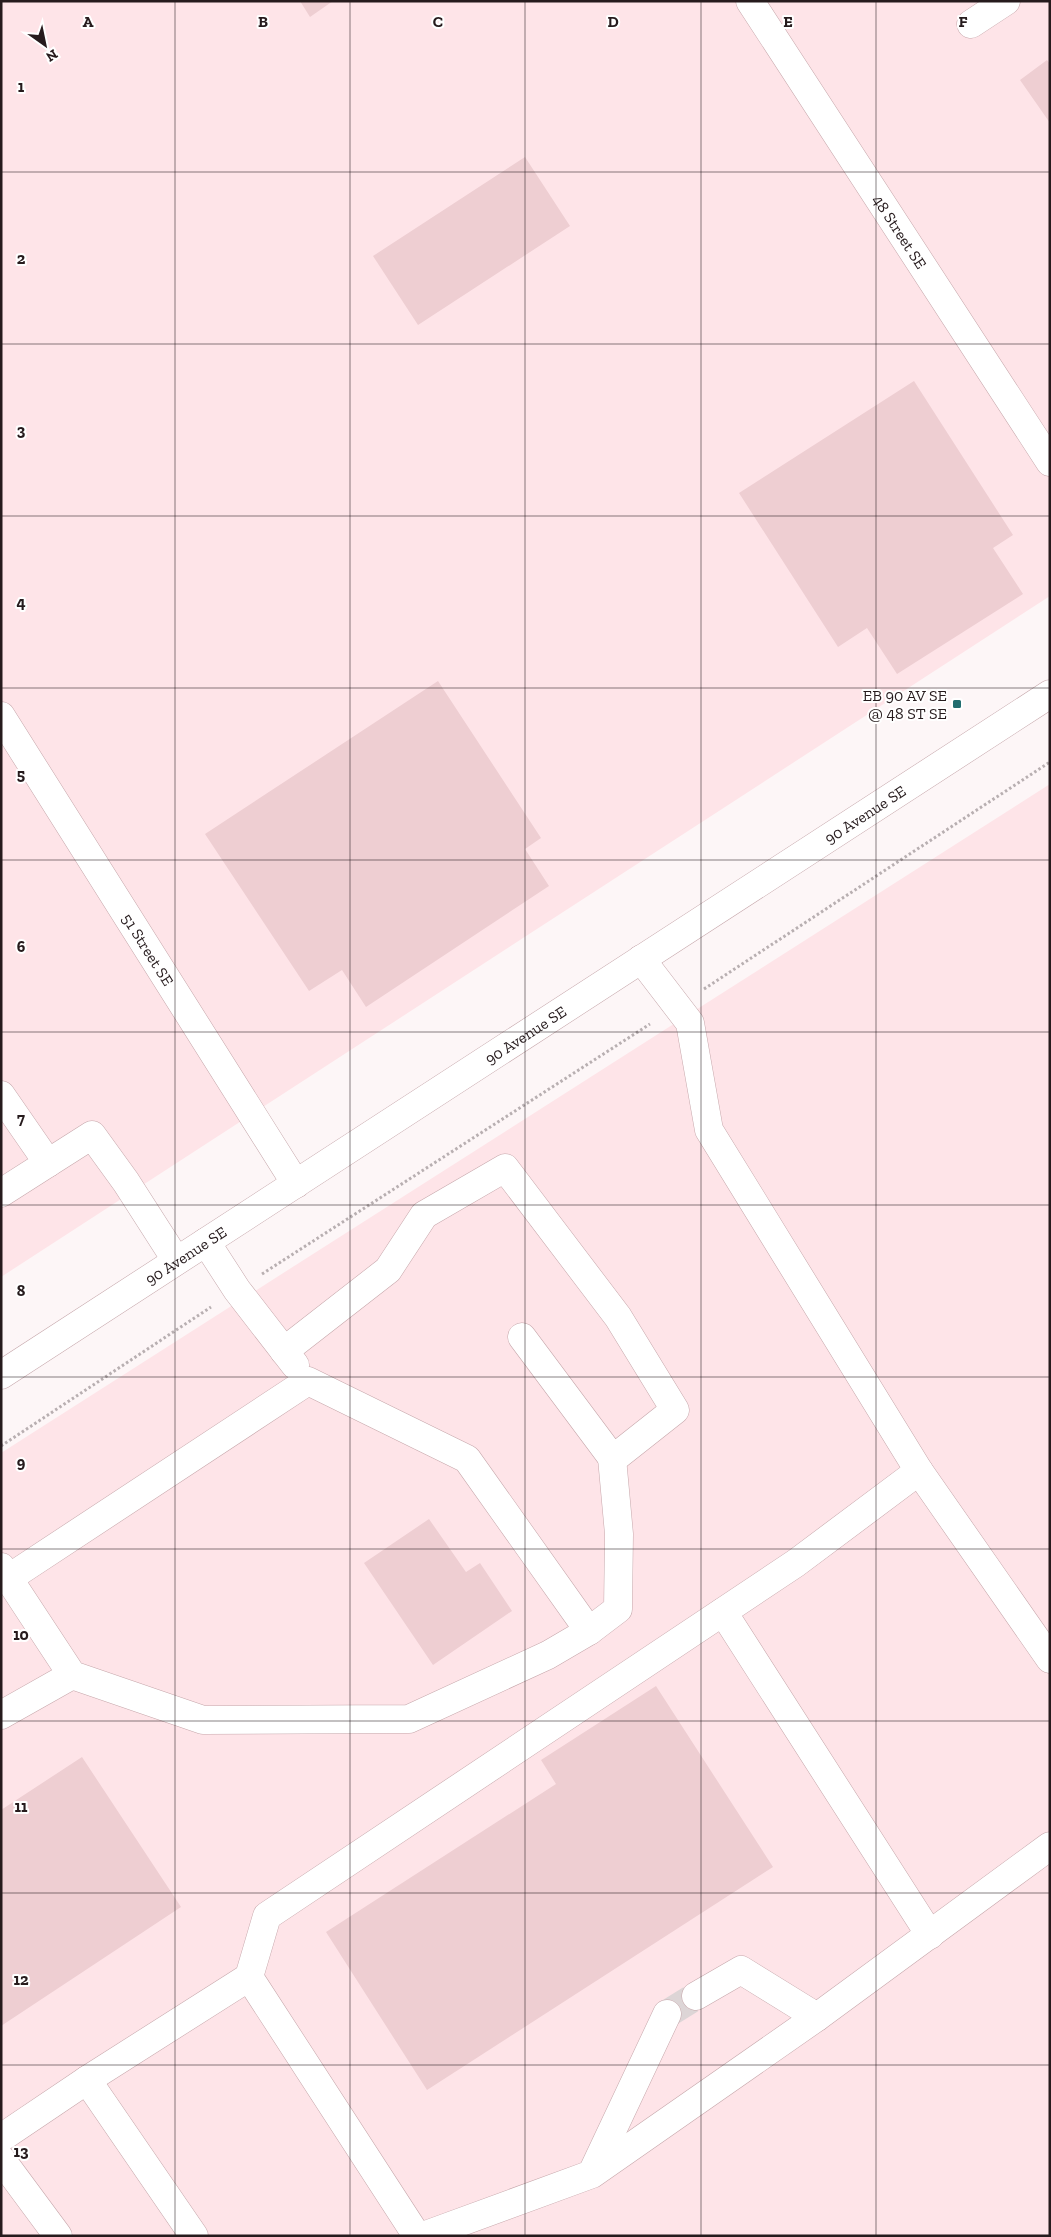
<svg xmlns="http://www.w3.org/2000/svg" width="1051" height="2237" font-family="'Zilla Slab',serif">
<style>
.built{fill:#fee4e8}
.building{fill:#eeced2}
.lines{fill:none;stroke-linecap:round;stroke-linejoin:round}
.minor-tunnel{stroke:#ddd5d6;stroke-width:28;stroke-dasharray:28 14;stroke-linecap:butt}
.minor-casing{stroke:#c6a7ab;stroke-width:29}
.path{stroke:#b8afb1;stroke-width:3;stroke-dasharray:2.5 2.5;stroke-linecap:butt}
.minor{stroke:#fff;stroke-width:28}
.grid{fill:none;stroke:#261b1d;stroke-width:1;stroke-opacity:0.55}
.poi-dot{fill:#216d6f;stroke:#fff;stroke-width:2}
.labels{text-anchor:middle;stroke-width:4;stroke-linejoin:round;paint-order:stroke}
.street-label{font-size:16px;fill:#261b1d;stroke:#fff}
.poi-label{font-size:16px;fill:#261b1d;stroke:#fff;text-anchor:end}
.grid-label{font-size:16px;text-anchor:middle;font-weight:bold;fill:#261b1d;stroke:#fff;stroke-width:4;stroke-linejoin:round;paint-order:stroke}
</style>
<rect width="100%" height="100%" fill="#fdf6f7"/>
<!-- built -->
<path class="built" d="M1,1H1050V596L1,1277Z
M1050,784V2236H1V1453Z"/>
<!-- building -->
<path class="building" d="M300,1H333L310,17Z
M1047,60L1050,64V123L1020,80Z
M525,157L570,226L418,325L373,256Z
M914,381L1013,535L993,548L1023,594L897,674L867,628L838,647L739,493Z
M438,681L541,838L525,849L549,886L366,1007L342,970L309,991L205,834Z
M429,1519L466,1572L480,1563L512,1611L433,1665L364,1563Z
M656,1686L773,1867L427,2090L326,1932L556,1784L541,1760Z
M82,1757L181,1907L1,2026V1810Z"/>
<g class="lines">
<!-- minor-tunnel -->
<path class="minor-tunnel" d="M667,2014L696,1996"/>
<!-- minor casing -->
<g class="minor-casing">
<g id="minor">
<path id="s1" d="M750,1L1050,462"/>
<path d="M971,24L1006,1"/>
<path id="s2" d="M1,716L296,1184"/>
<path d="M641,959L690,1023L709,1130L919,1471L1050,1659"/>
<path d="M1,1095L48,1163L1,1193"/>
<path d="M48,1163L92,1135L126,1182L176,1260"/>
<path d="M206,1242L237,1290L295,1365"/>
<path d="M284,1351L388,1270L424,1215L505,1168L618,1317L675,1410L613,1459L522,1337"/>
<path id="s3" d="M1,1375L1050,694"/>
<path d="M1,1567L72,1675L203,1720L409,1719L548,1655L589,1631L467,1459L308,1381L9,1578"/>
<path d="M723,1612L930,1935"/>
<path d="M589,1631L618,1609L619,1534L612,1458"/>
<path d="M1,1715L72,1675"/>
<path d="M696,1996L741,1970L817,2017"/>
<path d="M87,2080L194,2236"/>
<path d="M1,2138L87,2080L249,1977"/>
<path d="M1,2159L58,2236"/>
<path d="M593,2171L667,2014"/>
<path d="M417,2236L249,1977L267,1916L796,1563L919,1471"/>
<path d="M423,2236L592,2174L817,2017L1050,1846"/>
</g>
</g>
<!-- path -->
<path class="path" d="M704,989L1050,762
M262,1274L650,1024
M1,1446L211,1307"/>
<!-- minor -->
<use href="#minor" class="minor"/>
</g>
<!-- grid -->
<path class="grid" d="M175,1V2236M350,1V2236M525,1V2236M701,1V2236M876,1V2236M1,172H1050M1,344H1050M1,516H1050M1,688H1050M1,860H1050M1,1032H1050M1,1205H1050M1,1377H1050M1,1549H1050M1,1721H1050M1,1893H1050M1,2065H1050"/>
<!-- markers -->
<rect class="poi-dot" x="952" y="699" width="10" height="10" rx="2.5"/>
<g class="labels">
<!-- street labels -->
<g class="street-label">
<text dy="6" stroke="none"><textPath href="#s1" startOffset="275">48 Street SE</textPath></text>
<text dy="6" stroke="none"><textPath href="#s3" startOffset="1030">90 Avenue SE</textPath></text>
<text dy="6" stroke="none"><textPath href="#s2" startOffset="276">51 Street SE</textPath></text>
<text dy="6" stroke="none"><textPath href="#s3" startOffset="625">90 Avenue SE</textPath></text>
<text dy="6" stroke="none"><textPath href="#s3" startOffset="220">90 Avenue SE</textPath></text>
</g>
<!-- poi labels -->
<g class="poi-label">
<text x="947" y="701">EB 90 AV SE<tspan x="947" dy="18">@ 48 ST SE</tspan></text>
</g>
</g>
<g class="grid-label">
<text x="88" y="27">A</text>
<text x="263" y="27">B</text>
<text x="438" y="27">C</text>
<text x="613" y="27">D</text>
<text x="788" y="27">E</text>
<text x="963" y="27">F</text>
<text x="21" y="92">1</text>
<text x="21" y="264">2</text>
<text x="21" y="436">3</text>
<text x="21" y="608">4</text>
<text x="21" y="780">5</text>
<text x="21" y="952">6</text>
<text x="21" y="1124">7</text>
<text x="21" y="1296">8</text>
<text x="21" y="1468">9</text>
<text x="21" y="1640">10</text>
<text x="21" y="1812">11</text>
<text x="21" y="1985">12</text>
<text x="21" y="2157">13</text>
</g>
<!-- border -->
<rect width="1051" height="2237" fill="none" stroke="#261b1d" stroke-width="5"/>
<!-- north arrow -->
<g transform="translate(45 45) rotate(147)" stroke="#ffffff" stroke-width="4" paint-order="stroke">
<path d="M0-4L9 19L0 12L-9 19Z" fill="#261b1d"/>
<text y="-8" font-size="14" font-weight="bold" text-anchor="middle" fill="#261b1d">N</text>
</g>
</svg>
